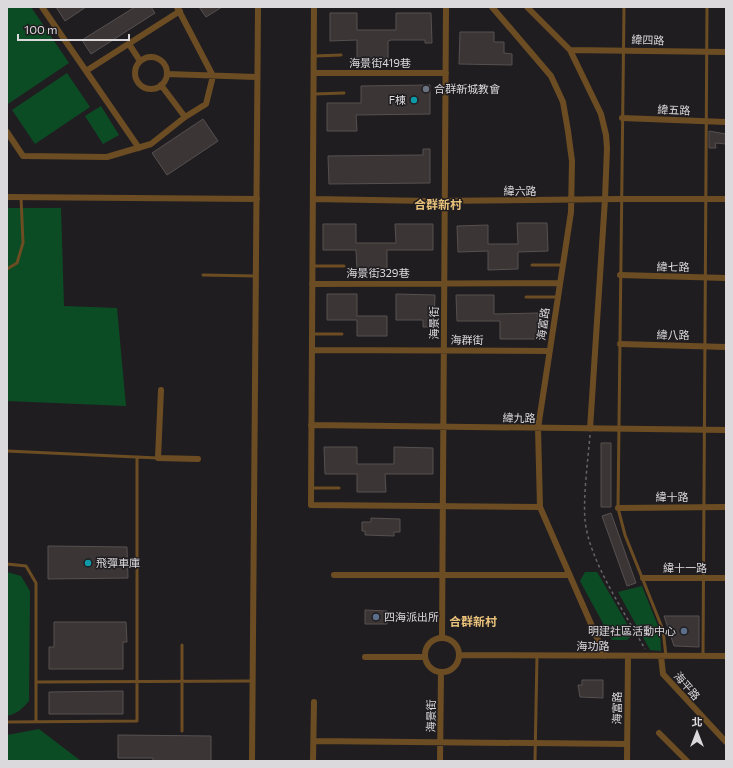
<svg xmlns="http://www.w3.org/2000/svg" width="733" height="768" font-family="Commissioner,'Noto Sans TC',sans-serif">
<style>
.green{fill:#0c4c24}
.building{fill:#3b3535;stroke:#56504f}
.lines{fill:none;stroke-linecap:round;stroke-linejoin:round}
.path{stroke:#676568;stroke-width:1.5;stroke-dasharray:3 3;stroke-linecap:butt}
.lane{stroke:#6c4d23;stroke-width:3}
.street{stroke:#6c4d23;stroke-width:6}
.worship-dot{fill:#6b7280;stroke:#201d21;stroke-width:1.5}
.culture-dot{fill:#0f9aa8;stroke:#201d21;stroke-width:1.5}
.service-dot{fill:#5c6f8a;stroke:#201d21;stroke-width:1.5}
.labels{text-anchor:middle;stroke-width:3;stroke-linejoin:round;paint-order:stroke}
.street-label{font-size:11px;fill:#dbd9dc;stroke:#201d21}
.poi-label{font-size:11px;fill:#dbd9dc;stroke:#201d21;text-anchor:start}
.neighbourhood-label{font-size:12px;font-weight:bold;fill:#e8c17a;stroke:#201d21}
</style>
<rect width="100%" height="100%" fill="#201d21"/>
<!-- green -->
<path class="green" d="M7,7H31L69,63L8,104Z
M67,73L90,107L35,144L12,110Z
M101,106L119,135L103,144L85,116Z
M7,208H61L64,306L117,308L126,406L7,401Z
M7,572L21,576L30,591L29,701C23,708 17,714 7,716Z
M585,572H597L633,634L627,640H612L580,581Z
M642,586L660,631L661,651L650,650L618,592Z
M39,729L81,761H7V735Z"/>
<!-- building -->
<path class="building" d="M56,7H86L65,21Z
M135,7H151L155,13L91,54L82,40Z
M199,7H222L206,17Z
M330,13H357V30H396V13H431L432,43H425V40H391L388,41V60H357V40L330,41Z
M460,32H494V42H504V53L512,54V65L459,64Z
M430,85V114L356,115L357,131H327V103H361V86Z
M203,119L218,141L167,175L152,153Z
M709,131L726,134V144L715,143L716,148H709Z
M423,149H430V183L329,184L328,156L423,155Z
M517,223H547L548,251L518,252V269L488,270V251L458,252L457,226L488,225V244H518Z
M323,224H356V243H396L395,224H433V250H387V270L357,271L356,250H323Z
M327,294H357V316H387V336H357V320H327Z
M396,294L435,295L434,320H430V327H423V320H396Z
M456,295H494V314L538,313V339H500V321H457Z
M601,443H611V507H601Z
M324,447H357V464H394V447L433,448V474H385L386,492H357V474H325Z
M611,513L636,583L627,586L602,516Z
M371,518L400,519V532H394V536L365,535V531H362V522H371Z
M48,546L127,547L128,578L48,579Z
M365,610L387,611V624H365Z
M664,616H699V647L674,646Z
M54,622H126L127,642H123V669H49V647H54Z
M582,680H603V698L580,697L578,685H582Z
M123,691V714H49V692Z
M118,735L211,736V761H153V758H118Z"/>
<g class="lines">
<!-- path -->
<path class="path" d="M590,435C588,460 583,496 585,520C589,561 625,613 645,649"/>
<!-- lane -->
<path class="lane" d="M624,7L618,508L625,535L663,630L666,656
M314,56L341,55
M314,94L344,93
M532,265H563
M312,266H344
M7,269L17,263L23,243L21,197
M203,275L256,276
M526,297H557
M312,334H342
M7,451L158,458
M311,488H339
M7,564L26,566L36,583V722
M703,656L707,7
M36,682L253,681
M7,722L137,721V457
M182,731V645
M535,761L537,655"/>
<!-- street -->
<path class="street" d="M42,7L139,148
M314,7L311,505L540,507
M492,7L551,76L563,102L568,131L572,161L571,212L538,428L540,507L605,656
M527,7L570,50L601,114L606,135L607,148L605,199L590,429
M129,44L140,61
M570,50L726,52
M135 73a16 16 0 1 1 32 0a16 16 0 1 1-32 0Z
M86,71L180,11
M314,73H446
M167,74L257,77
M161,85L185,117
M622,118L726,122
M7,132L23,156L107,157L151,144L185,117L206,104L213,76L177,7
M7,197L257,199
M313,199L430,201L621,199H726
M620,275L726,278
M312,284L559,283
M620,344L726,347
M312,350L549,351
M161,390L158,458L198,459
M311,425L726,430
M618,508L726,507
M334,575H569
M643,578H726
M442,638L446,7
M425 655a17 17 0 1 1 34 0a17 17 0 1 1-34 0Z
M459,655L726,656
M661,656L663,674L726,742
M365,657H425
M659,733L687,761
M314,741L627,744
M252,761L258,7
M313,761L314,702
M440,761L441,672
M627,761L628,656"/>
</g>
<!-- markers -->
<circle class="worship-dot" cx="426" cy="89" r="4"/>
<g class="culture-dot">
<circle cx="414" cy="100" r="4"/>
<circle cx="88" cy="563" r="4"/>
</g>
<g class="service-dot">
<circle cx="376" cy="617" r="4"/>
<circle cx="684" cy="631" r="4"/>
</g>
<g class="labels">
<!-- street labels -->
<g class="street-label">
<text transform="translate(648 40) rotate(2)" y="4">緯四路</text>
<text x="380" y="67">海景街419巷</text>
<text transform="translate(674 110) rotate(2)" y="4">緯五路</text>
<text x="520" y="195">緯六路</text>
<text transform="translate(673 267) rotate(1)" y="4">緯七路</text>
<text x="378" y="277">海景街329巷</text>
<text transform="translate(434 323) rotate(-90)" y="4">海景街</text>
<text transform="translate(543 324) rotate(-82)" y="4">海富路</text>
<text transform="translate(673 335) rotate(1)" y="4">緯八路</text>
<text transform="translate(467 340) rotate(1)" y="4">海群街</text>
<text transform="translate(519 418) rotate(1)" y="4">緯九路</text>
<text x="672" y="501">緯十路</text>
<text x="685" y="572">緯十一路</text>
<text x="593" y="650">海功路</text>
<text transform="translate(687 686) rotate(49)" y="4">海平路</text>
<text transform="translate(617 708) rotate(-89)" y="4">海富路</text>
<text transform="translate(431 716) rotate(-89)" y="4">海景街</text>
</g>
<!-- poi labels -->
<g class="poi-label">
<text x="434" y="93">合群新城教會</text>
<text x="406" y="104" text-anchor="end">F棟</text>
<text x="96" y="567">飛彈車庫</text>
<text x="384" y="621">四海派出所</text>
<text x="676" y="635" text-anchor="end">明建社區活動中心</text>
</g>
<!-- neighbourhood labels -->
<g class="neighbourhood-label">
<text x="438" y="209">合群新村</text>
<text x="473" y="626">合群新村</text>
</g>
</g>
<!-- border -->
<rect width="733" height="768" fill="none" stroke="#dbd9dc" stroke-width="16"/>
<!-- north arrow -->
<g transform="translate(697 732)" stroke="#201d21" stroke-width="3" paint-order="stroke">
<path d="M0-3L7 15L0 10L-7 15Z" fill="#dbd9dc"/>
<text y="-6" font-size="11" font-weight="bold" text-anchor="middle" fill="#dbd9dc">北</text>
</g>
<!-- scale -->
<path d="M18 34v6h111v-6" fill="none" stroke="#dbd9dc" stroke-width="2"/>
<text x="24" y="34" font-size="12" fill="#dbd9dc" stroke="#201d21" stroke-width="3" paint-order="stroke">100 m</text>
</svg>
